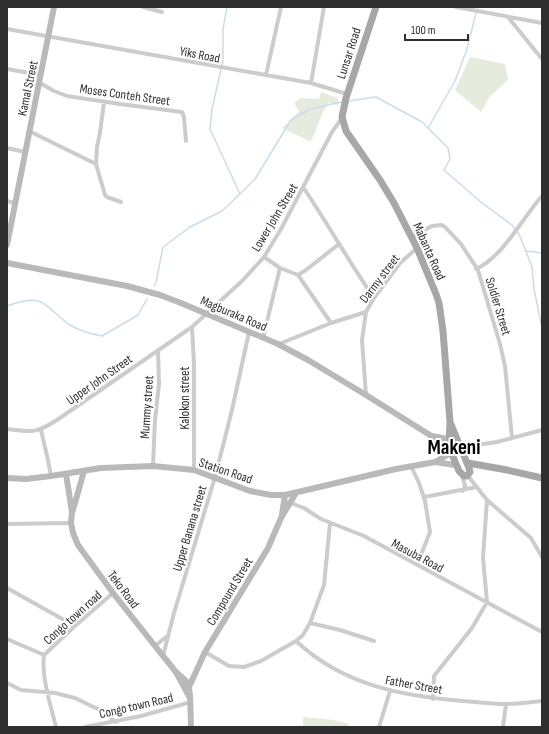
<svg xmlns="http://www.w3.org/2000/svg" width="549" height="734" font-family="'Sofia Sans Condensed',sans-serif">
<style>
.green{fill:#e5ecdd}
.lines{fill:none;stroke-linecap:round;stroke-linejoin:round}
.stream{stroke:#caddeb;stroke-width:1.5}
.street{stroke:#ccc;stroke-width:4}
.secondary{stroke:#b9b9b9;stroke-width:6}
.primary{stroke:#a7a7a7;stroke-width:7}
.labels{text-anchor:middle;stroke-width:4;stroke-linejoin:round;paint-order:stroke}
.street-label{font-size:13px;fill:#2f2f2f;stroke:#fff}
.town-label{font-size:21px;font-weight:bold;fill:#000;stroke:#fff}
</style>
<rect width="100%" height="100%" fill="#fff"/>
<!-- green -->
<path class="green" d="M470,57L505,64L508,80L490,96L481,112L455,90Z
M321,92L338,98V105L329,103C322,111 320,120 316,130C315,134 312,137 311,142L282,128L299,111L294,103L301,98L319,99Z
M303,717L334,720L349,724L348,727H303Z"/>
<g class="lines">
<!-- stream -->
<path class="stream" d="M478,8V7
M222,65L223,60V29L227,7
M221,69L212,109L210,129L240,194
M348,101L376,97L422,122L448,148L450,159L444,170L482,203L512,225L519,234L532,267L534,289L542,328
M428,128L455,81L467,49L476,13
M527,251L542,253
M154,286L156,282L163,247L190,227L222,211L240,194L255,179L291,120L310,109L342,102
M7,306C15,303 29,298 38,301C50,305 59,318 70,325C80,331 91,334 102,336L138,315L147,299"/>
<!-- street -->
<path class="street" d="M143,7L162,12
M456,7L542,23
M508,17L542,59
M7,29L311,83L347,94
M7,69L41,75
M266,75L281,7
M40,83L54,91L67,96L120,104L182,112L184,117L186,141
M311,83L324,7
M104,102L100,133L97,147L96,164L105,195L107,197L121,202
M29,131L96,164
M7,148L25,152
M303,187C328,224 349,262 374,298
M7,201L15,203
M412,237L432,226L442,225L446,228L461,244L478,270L500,344L505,366L512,438
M264,257L280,268L298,275L331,323
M476,269C503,257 523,217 542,196
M298,275L306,270L339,244
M192,327L194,364V470
M263,338L280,268
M279,344L331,323L366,312
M366,395L362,340L366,312L374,298L400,263L417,248
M7,429C32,432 35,434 57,420L192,327L242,281L264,257L281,229L332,132L342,118
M41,430L48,460L51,476
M461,449L469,446L497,442L542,430
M153,466L155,420L159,384L158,350
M411,466L419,483L425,501L430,532L417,565
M462,475L465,486L463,491
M468,476L487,500L531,538L542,557
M424,497L477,487
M288,502L304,508L321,519L364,536L542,632
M7,524L71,523
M7,588L75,626
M310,623L340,630L374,641
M7,639L44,655
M296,641C343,685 401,696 463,701C477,702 491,704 505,704C517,704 530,702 542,701
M155,646L166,637
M205,652L229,666L244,667L261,661L296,641L303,635L310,623L324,585L330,523
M163,656L174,613L215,477L232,410L249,332
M7,683L21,690L55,693L75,698L102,711L116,722
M433,699L434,676L472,628L487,602L483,558L487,500
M56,727C51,707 41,676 44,655L75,626L113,593
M85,727L141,716L191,702
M379,727L390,691
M503,727L506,704"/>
<!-- secondary -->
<path class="secondary" d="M7,245L54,7
M7,263L127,286L160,295L181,303L278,344L308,360L366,395L449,447
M432,436L453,440
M435,462L455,465
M66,474L72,512L71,523L73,533L78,545L113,593L155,646L176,672L188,683L190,695L191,727
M7,478L26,479L51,476L101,468L153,466L194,470L250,491L271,495H285L396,469L435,462L451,453
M73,510L84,471
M282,514L285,495
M177,674L190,698
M189,687L205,652L268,548L281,518L296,493"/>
<!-- primary -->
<path class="primary" d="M376,7L346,98L342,117L346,131L380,180L394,203L417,248L436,294L439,303L443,331L450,422L449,447L459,471L464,476H467L470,472L469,468L450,422
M468,463L507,470L542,478"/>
</g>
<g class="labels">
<!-- street labels -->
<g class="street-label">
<text transform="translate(348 53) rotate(-72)" y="5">Lunsar Road</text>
<text transform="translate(200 54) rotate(11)" y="5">Yiks Road</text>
<text transform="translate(27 88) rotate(-78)" y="5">Kamal Street</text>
<text transform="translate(125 94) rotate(8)" y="5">Moses Conteh Street</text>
<text transform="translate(274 217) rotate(-59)" y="5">Lower John Street</text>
<text transform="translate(430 251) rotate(66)" y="5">Mabanta Road</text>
<text transform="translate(379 278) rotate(-53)" y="5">Darmy street</text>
<text transform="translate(499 306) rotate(73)" y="5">Soldier Street</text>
<text transform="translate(234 313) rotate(23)" y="5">Magburaka Road</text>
<text transform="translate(99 379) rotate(-35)" y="5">Upper John Street</text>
<text transform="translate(184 398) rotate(-90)" y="5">Kalokon street</text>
<text transform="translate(146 407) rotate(-86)" y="5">Mummy street</text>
<text transform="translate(226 470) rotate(19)" y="5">Station Road</text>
<text transform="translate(189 528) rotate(-73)" y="5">Upper Banana street</text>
<text transform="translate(418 555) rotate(28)" y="5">Masuba Road</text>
<text transform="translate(124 589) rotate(53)" y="5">Teko Road</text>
<text transform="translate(229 591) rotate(-59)" y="5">Compound Street</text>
<text transform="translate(72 617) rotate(-42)" y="5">Congo town road</text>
<text transform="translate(414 684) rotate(10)" y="5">Father Street</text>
<text transform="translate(136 705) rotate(-13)" y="5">Congo town Road</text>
</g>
<!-- town labels -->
<g class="town-label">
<text x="454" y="454">Makeni</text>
</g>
</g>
<!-- border -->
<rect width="549" height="734" fill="none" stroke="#2f2f2f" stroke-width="16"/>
<!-- scale -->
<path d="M405 34v6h63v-6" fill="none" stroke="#2f2f2f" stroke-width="2"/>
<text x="411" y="34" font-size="12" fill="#2f2f2f" stroke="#ffffff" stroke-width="3" paint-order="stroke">100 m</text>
</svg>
